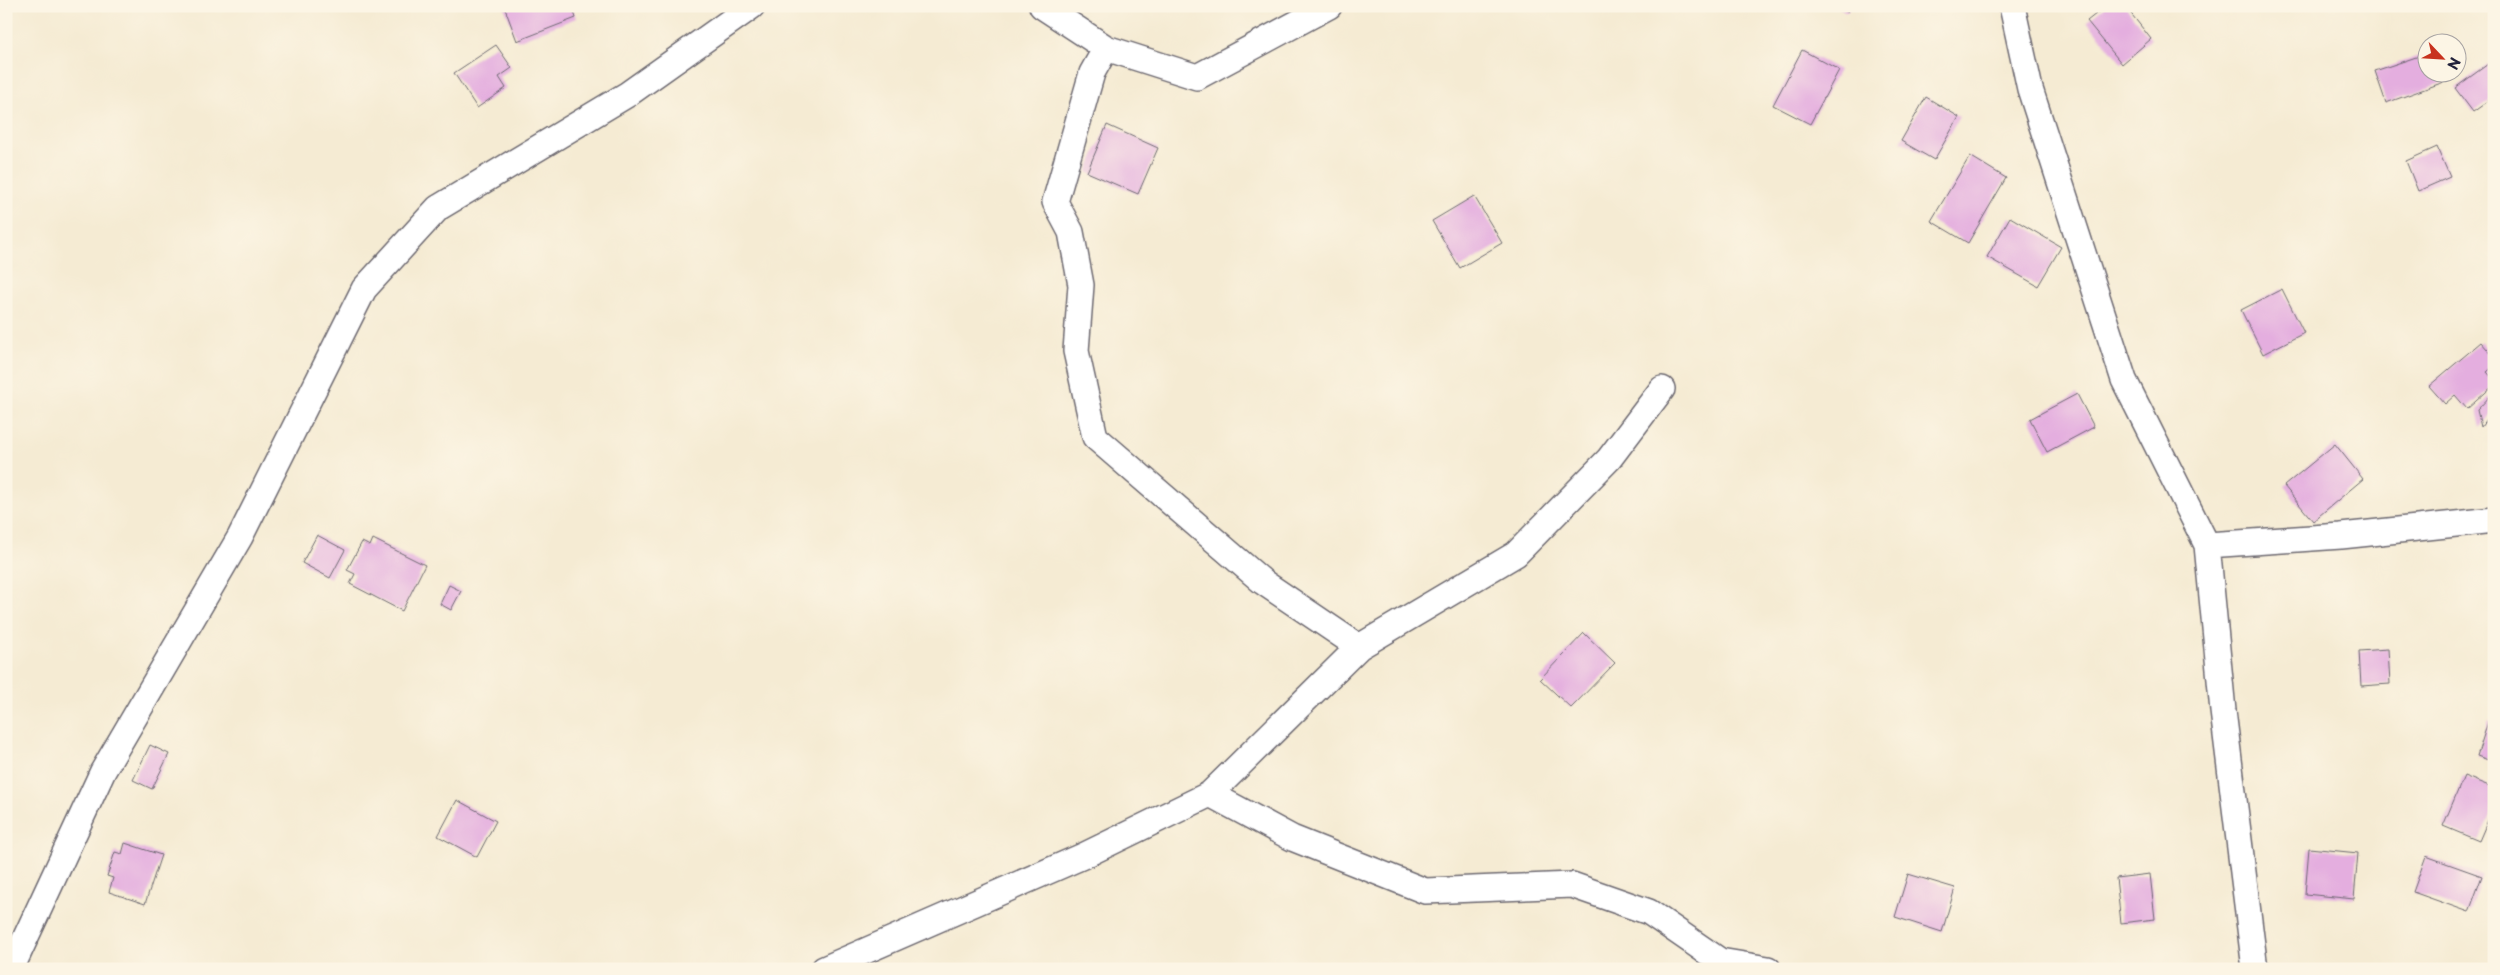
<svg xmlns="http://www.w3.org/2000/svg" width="2500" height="975" font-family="'Playpen Sans',sans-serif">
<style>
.building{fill:#e4aedf}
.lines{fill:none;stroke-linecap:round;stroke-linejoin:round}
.street-casing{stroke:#6c6870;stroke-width:28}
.street{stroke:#fff;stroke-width:25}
</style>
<rect width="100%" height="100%" fill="#fcf5e5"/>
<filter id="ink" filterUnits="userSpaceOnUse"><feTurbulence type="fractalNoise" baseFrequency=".02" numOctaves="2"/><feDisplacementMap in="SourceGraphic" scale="10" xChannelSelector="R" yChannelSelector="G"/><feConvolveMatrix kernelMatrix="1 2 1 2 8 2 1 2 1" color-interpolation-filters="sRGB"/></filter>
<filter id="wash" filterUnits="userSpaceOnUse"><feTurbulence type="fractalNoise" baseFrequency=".0096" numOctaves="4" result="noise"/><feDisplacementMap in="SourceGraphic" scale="20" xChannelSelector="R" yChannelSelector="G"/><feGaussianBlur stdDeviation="1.12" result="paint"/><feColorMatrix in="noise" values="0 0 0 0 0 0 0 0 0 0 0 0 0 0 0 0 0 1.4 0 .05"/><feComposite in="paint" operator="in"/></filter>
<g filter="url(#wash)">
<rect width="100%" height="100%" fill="#f5ebd3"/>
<g id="blocks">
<!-- building -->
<path class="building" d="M504,6H572L576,18L517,41Z
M1836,6H1850L1847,12Z
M2106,6H2125L2151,39L2122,64L2087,21Z
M496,45L512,68L499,77L506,88L477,108L454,73Z
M1802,50L1839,70L1810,124L1773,105Z
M2428,53V72H2440L2444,82L2386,103L2375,71Z
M2488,64L2494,71V97L2473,112L2455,88Z
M1926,97L1959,117L1934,160L1901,141Z
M1107,125L1158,148L1138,194L1087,172Z
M2437,147L2450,177L2418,191L2406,161Z
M1970,156L2006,178L1968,243L1931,221Z
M1474,196L1502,243L1460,268L1432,221Z
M2010,217L2061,247L2038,286L1987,257Z
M2282,289L2304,333L2263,354L2241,310Z
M2481,342L2494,357V366L2487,372L2494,380V385L2467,409L2455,395L2445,404L2429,386Z
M2494,392V417L2492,412L2481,427L2477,410Z
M2077,394L2094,427L2047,452L2030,419Z
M2335,444L2363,479L2313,521L2284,486Z
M317,535L345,550L330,578L302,563Z
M373,539L425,565L402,611L350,584L355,574L347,570L362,542L370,546Z
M449,585L461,591L451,610L440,604Z
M1584,633L1615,663L1571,708L1540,679Z
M2388,649L2390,684L2361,686L2359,651Z
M2489,719L2494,721V762L2477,756Z
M150,745L169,754L152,789L133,780Z
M2464,776L2494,788V806L2479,841L2443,826Z
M457,800L496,821L477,857L438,836Z
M125,843L161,855L145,904L109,892L113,878L107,876L115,852L122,854Z
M2309,848L2358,853L2354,899L2305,894Z
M2426,856L2482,876L2469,912L2413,892Z
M1908,874L1955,888L1942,932L1895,917Z
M2150,874L2155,919L2121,923L2116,878Z"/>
</g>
</g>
<g filter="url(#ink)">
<use href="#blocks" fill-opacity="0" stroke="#6c6870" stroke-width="1"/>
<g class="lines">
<!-- street casing -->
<g class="street-casing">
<path id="street" d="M1042,6L1106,48L1197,77L1329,6
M2012,6L2030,89L2124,380L2207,545L2223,711L2255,969
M2207,545L2341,536L2494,520
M1359,647L1516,554L1609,459L1662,389
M1210,794L1292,838L1425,891L1572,885L1649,912L1720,961L1768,969
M11,969L103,771L240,537L364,289L438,208L628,94L752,6
M824,969L1083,856L1210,794L1359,647L1263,582L1095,437L1076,351L1081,285L1071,232L1055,202L1092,73L1106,48"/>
</g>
<!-- street -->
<use href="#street" class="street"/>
</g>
</g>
<!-- margin -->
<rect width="2500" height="975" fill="none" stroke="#fcf5e5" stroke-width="25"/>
<!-- north arrow -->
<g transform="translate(2442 58) rotate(115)"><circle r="24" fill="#fcf5e5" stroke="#a5a1a1"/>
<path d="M0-4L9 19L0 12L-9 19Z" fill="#c8321e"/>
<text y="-8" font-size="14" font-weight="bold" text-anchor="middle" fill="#22223b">N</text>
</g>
</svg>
